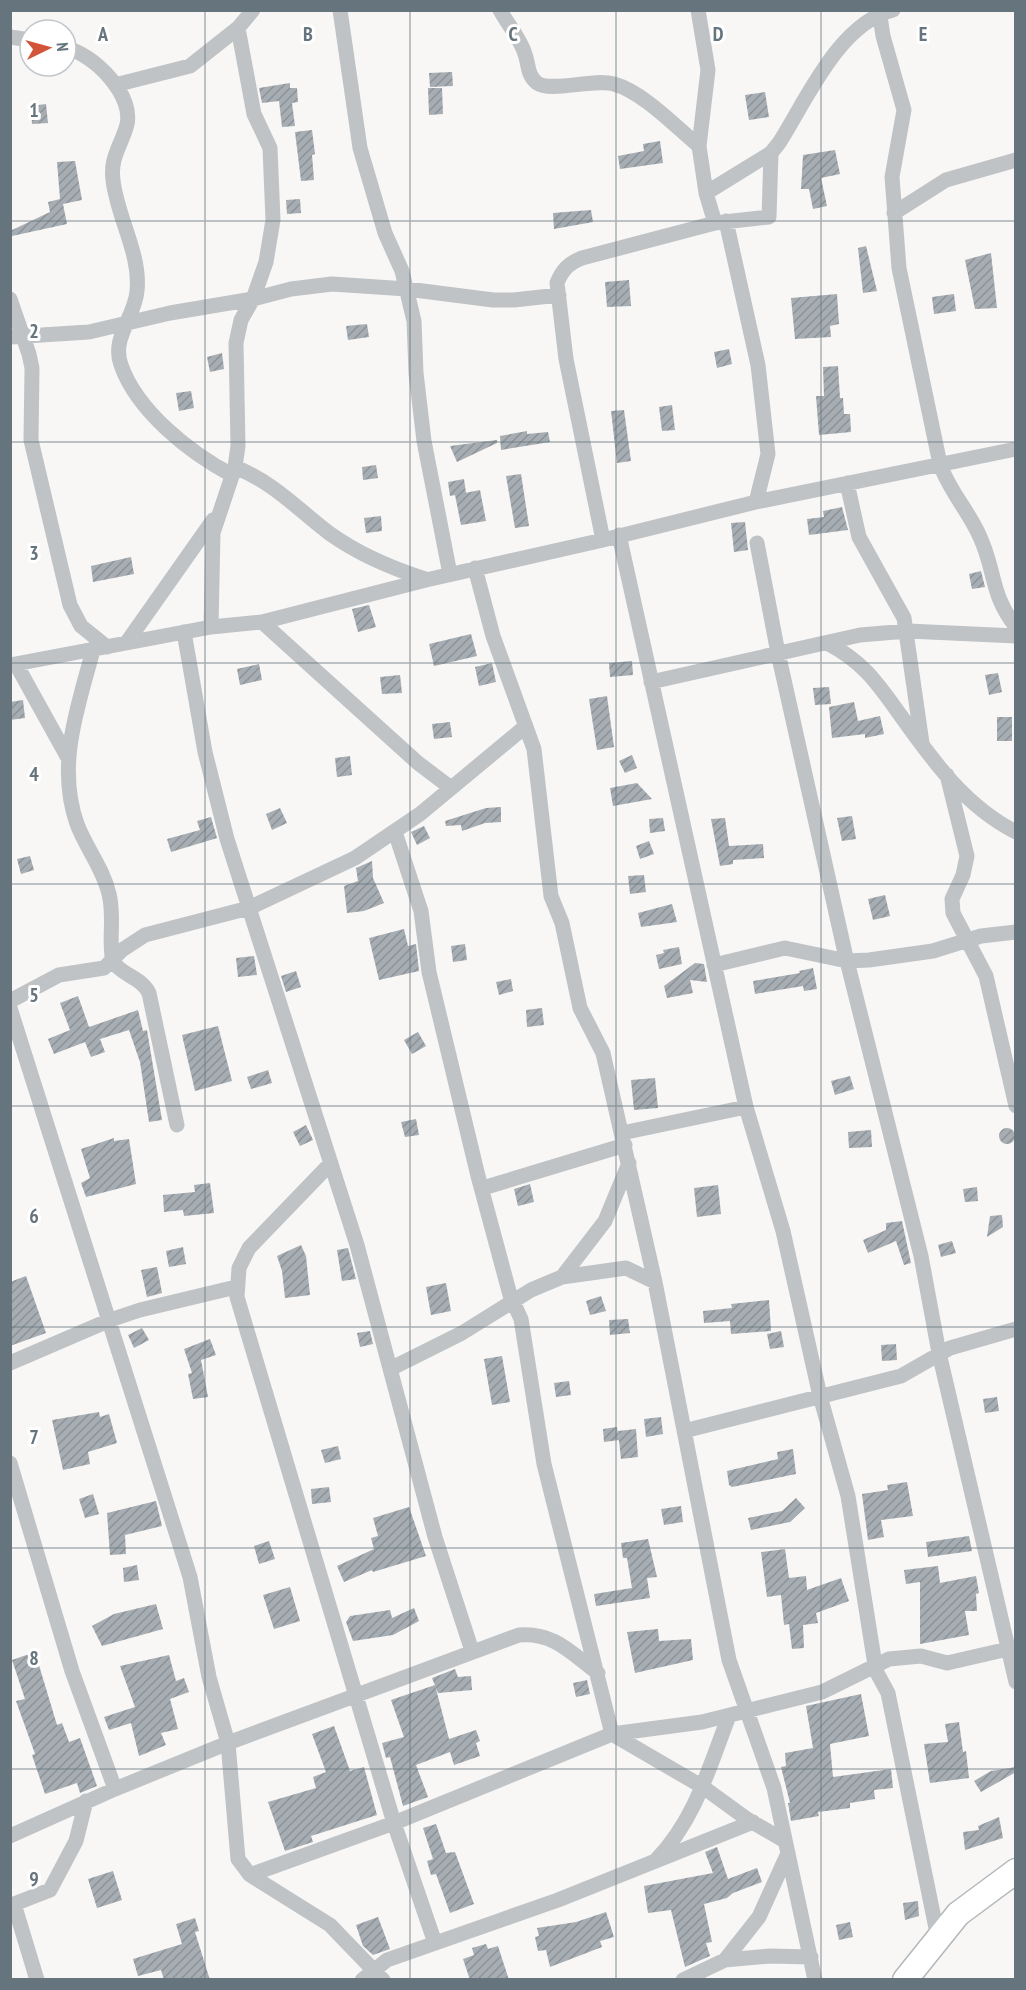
<svg xmlns="http://www.w3.org/2000/svg" width="1026" height="1990" font-family="'PT Sans Narrow',sans-serif">
<style>
.building{fill:url(#building-hatch)}
.lines{fill:none;stroke-linecap:round;stroke-linejoin:round}
.primary-casing{stroke:#b3b7ba;stroke-width:27}
.street{stroke:#bfc3c6;stroke-width:15}
.primary{stroke:#fff;stroke-width:24}
.grid{fill:none;stroke:#66747d;stroke-width:1.5;stroke-opacity:0.55}
.grid-label{font-size:20px;text-anchor:middle;font-weight:bold;fill:#66747d;stroke:#fff;stroke-width:6;stroke-linejoin:round;paint-order:stroke}
</style>
<defs>
<pattern id="building-hatch" width="6" height="6" patternUnits="userSpaceOnUse" patternTransform="scale(1.5)"><rect width="6" height="6" fill="#a7aeb3"/><path d="M-1 1l2-2M0 6l6-6M5 7l2-2" fill="none" stroke="#8c9297"/></pattern>
</defs>
<rect width="100%" height="100%" fill="#f8f7f5"/>
<!-- building -->
<path class="building" d="M452,72L453,86L430,87L429,73Z
M290,83V88H297L298,102L292,103L295,126L282,127L279,101L262,103L259,88Z
M428,88H442L443,114L429,115Z
M765,92L769,117L749,120L745,95Z
M46,104L48,123L32,124L31,106Z
M312,130L315,154L312,155L314,180L301,181L295,132Z
M660,141L663,163L620,169L618,156L644,151L643,144Z
M835,150L840,174L821,178L827,206L813,209L809,189H801L803,155Z
M75,161L82,200L63,204L67,224L12,236L10,231L50,212L48,202L60,199L57,162Z
M300,199L301,213L287,214L286,200Z
M591,210L593,222L554,229L553,213Z
M866,246L877,291L863,293L858,248Z
M991,253L997,308L975,309L965,260Z
M629,280L631,306L607,307L605,282Z
M837,294L839,324L830,326L831,337L795,339L791,298Z
M954,294L956,311L934,314L932,297Z
M367,324L369,337L348,340L346,326Z
M729,349L732,364L717,368L714,352Z
M222,353L224,369L210,372L207,357Z
M838,366L840,398H843L844,414H850L851,432L819,435L816,396H824L823,367Z
M191,391L194,408L179,411L176,393Z
M672,405L675,430L662,431L659,407Z
M624,410L631,461L617,463L611,411Z
M527,431V434L548,432L550,442L501,450L500,436Z
M497,440V443L457,462L450,446Z
M376,465L378,478L363,480L362,467Z
M521,474L529,526L515,528L506,476Z
M464,479L466,493L450,496L448,482Z
M480,490L486,521L461,525L455,495Z
M842,507L848,530L809,535L807,519L824,517L823,511Z
M381,516L382,531L366,533L364,518Z
M745,522L748,550L734,552L731,523Z
M131,557L134,574L93,582L91,566Z
M981,571L985,587L972,589L969,574Z
M369,605L376,627L358,632L352,609Z
M471,634L477,656L434,666L429,644Z
M632,661L633,675L610,677L609,663Z
M492,663L496,682L479,686L475,667Z
M259,664L262,680L240,685L237,669Z
M998,673L1002,692L989,695L985,675Z
M400,675L402,693L382,694L380,677Z
M829,687L831,704L815,705L813,688Z
M607,696L614,747L597,750L589,699Z
M23,700L25,718L10,720V702Z
M854,702L858,721L880,716L884,734L865,738V734L832,738L829,707Z
M997,717H1012V741H997Z
M450,722L452,737L434,739L432,724Z
M632,755L637,768L625,773L619,761Z
M350,756L352,775L337,777L335,758Z
M637,783L652,799L613,806L610,788Z
M501,807V822L485,823L462,831L461,825L446,826L445,821L486,808Z
M280,808L287,823L272,830L266,814Z
M852,816L856,839L842,841L837,818Z
M211,817L217,838L171,852L167,839L200,830L197,821Z
M663,818L665,831L650,833L649,819Z
M725,818L729,846L763,844L764,858L733,860V864L720,866L711,819Z
M424,826L430,838L417,845L411,832Z
M649,841L654,854L640,859L636,846Z
M30,856L34,870L21,874L17,859Z
M372,861L373,878L384,903L364,911L347,913L344,886L358,881L356,868Z
M644,875L646,892L630,894L628,876Z
M885,895L890,916L873,920L868,899Z
M672,904L677,922L641,927L638,913Z
M404,929L408,946L416,944L419,971L379,980L369,938Z
M465,944L467,960L453,962L451,946Z
M679,947L682,964L659,969L656,955L664,953L663,950Z
M254,956L257,975L238,977L236,958Z
M695,963L704,964L707,982L690,980L693,993L667,998L664,986Z
M813,968L817,989L804,991L803,986L755,994L753,981L800,973L799,971Z
M296,971L301,987L286,992L281,976Z
M511,979L513,991L499,995L496,982Z
M78,996L89,1027L138,1010L143,1031L147,1030L162,1120L149,1122L140,1062L129,1030L100,1039L105,1052L91,1057L85,1042L54,1054L48,1039L70,1030L60,1003Z
M542,1008L544,1025L527,1027L526,1010Z
M218,1026L232,1081L195,1091L182,1035Z
M418,1032L426,1046L412,1054L404,1040Z
M268,1070L272,1083L251,1089L247,1077Z
M850,1076L854,1089L835,1095L831,1081Z
M655,1078L658,1108L634,1110L631,1080Z
M416,1119L419,1135L405,1137L401,1122Z
M306,1125L313,1140L300,1146L293,1132Z
M999 1136a8 8 0 1 1 16 0a8 8 0 1 1-16 0Z
M871,1130L872,1147L849,1148L848,1132Z
M114,1138V1141L129,1139L136,1184L86,1197L81,1183L90,1178L81,1149Z
M210,1183L214,1213L184,1216L183,1210L164,1212L163,1195L195,1192L194,1185Z
M530,1184L534,1202L518,1206L514,1189Z
M718,1185L721,1214L697,1217L694,1188Z
M977,1187L978,1201L965,1202L963,1189Z
M1002,1215L1003,1227L987,1237L990,1216Z
M902,1221L911,1263L904,1265L896,1241L868,1253L863,1240L886,1230V1223Z
M952,1241L956,1253L941,1257L938,1245Z
M301,1245L306,1256L310,1295L285,1298L282,1271L277,1256Z
M183,1247L186,1264L169,1267L166,1251Z
M348,1248L356,1279L342,1281L337,1250Z
M157,1267L162,1293L147,1297L141,1270Z
M26,1276L46,1333L10,1346V1282Z
M446,1283L451,1311L431,1315L426,1287Z
M601,1296L606,1311L590,1315L586,1301Z
M769,1300L771,1331L731,1334L730,1321L704,1323L703,1311L732,1308L731,1304Z
M628,1319L630,1333L610,1335L609,1320Z
M142,1328L149,1340L134,1348L128,1335Z
M370,1331L373,1344L360,1347L357,1333Z
M781,1331L784,1347L770,1349L767,1334Z
M210,1339L216,1355L201,1360L208,1397L193,1399L188,1374L192,1373L184,1349Z
M896,1344L897,1360L882,1361L881,1345Z
M502,1356L510,1402L492,1405L484,1359Z
M569,1381L571,1395L556,1397L554,1383Z
M997,1397L999,1411L985,1413L983,1399Z
M99,1412L100,1417L109,1414L117,1443L88,1452L90,1464L63,1470L52,1420Z
M661,1417L663,1434L646,1437L644,1419Z
M617,1427L619,1440L604,1442L603,1429Z
M636,1429L638,1457L621,1459L618,1431Z
M338,1446L341,1459L325,1463L321,1450Z
M793,1449L796,1474L732,1487L729,1485L727,1471L778,1459L777,1452Z
M907,1482L913,1516L881,1520L884,1537L868,1540L862,1494L888,1490L887,1485Z
M329,1487L331,1502L312,1504L311,1489Z
M93,1494L99,1514L85,1518L79,1499Z
M796,1498L805,1508L790,1522L751,1530L748,1518L782,1511Z
M156,1501L162,1526L125,1535L126,1554L110,1555L107,1513Z
M681,1506L683,1522L664,1525L661,1509Z
M409,1507L426,1556L373,1572L372,1570L344,1582L337,1566L374,1549L371,1538L378,1536L373,1518Z
M969,1536L972,1551L928,1557L926,1542Z
M648,1539L657,1577L647,1578L650,1598L596,1606L594,1594L632,1588L627,1558H623L621,1543Z
M269,1541L275,1559L259,1564L254,1546Z
M785,1549L789,1578L806,1576L807,1590L841,1578L849,1601L816,1613L818,1623L803,1625L804,1648L792,1649L789,1624L784,1625L781,1595L767,1597L761,1552Z
M137,1565L139,1580L124,1582L123,1568Z
M938,1566L940,1583L976,1576L979,1593L976,1594L977,1611H965L969,1635L920,1644V1582L906,1584L904,1570Z
M290,1587L300,1621L274,1629L263,1595Z
M156,1604L163,1629L102,1646L92,1626L114,1614Z
M414,1608L419,1621L393,1635L353,1641L346,1622L350,1616L390,1610L392,1618Z
M658,1629L659,1641L691,1639L693,1660L635,1673L627,1632Z
M35,1652L57,1725L62,1723L69,1742L80,1738L97,1786L80,1793L77,1783L45,1794L32,1755L35,1754L16,1701L25,1699L12,1660Z
M169,1655L176,1681L184,1678L189,1692L170,1699L178,1729L161,1733L166,1745L139,1756L131,1723L109,1730L104,1717L135,1707L120,1666Z
M455,1669L458,1677L471,1676L472,1690L438,1693L432,1678Z
M587,1680L590,1694L576,1697L573,1683Z
M435,1685L449,1739L476,1730L480,1741L476,1743L480,1756L454,1765L450,1752L416,1765L428,1797L403,1806L390,1757L386,1758L382,1743L404,1737L391,1700Z
M861,1694L869,1736L830,1744L833,1777L891,1769L893,1788L874,1790L875,1799L850,1803V1808L818,1812L819,1816L791,1821L788,1803H790L781,1767L786,1766L785,1753L813,1748L806,1706Z
M959,1722L963,1752L966,1751L969,1778L930,1783L924,1744L948,1742L945,1724Z
M334,1726L350,1771L364,1767L377,1815L311,1836L313,1842L285,1851L268,1802L316,1788L313,1777L326,1772L312,1734Z
M1016,1767V1772L981,1792L974,1781L991,1771Z
M999,1817L1003,1838L965,1850L963,1832L979,1830L978,1826Z
M436,1824L446,1853L455,1852L474,1904L450,1913L436,1874L431,1875L427,1861L433,1859L423,1828Z
M717,1847L728,1879L757,1868L762,1882L733,1893L727,1898L704,1904L712,1942L706,1943L710,1956L685,1967L671,1910L648,1913L644,1886L713,1873L705,1852Z
M113,1871L122,1900L97,1908L88,1879Z
M918,1901L919,1916L905,1920L903,1903Z
M606,1912L614,1937L600,1941L602,1947L550,1967L546,1950L538,1951L535,1937L539,1936L537,1928L576,1922Z
M378,1917L390,1949L373,1955L363,1946L356,1925Z
M195,1918L199,1931L195,1932L210,1980H164L161,1970L138,1976L133,1959L182,1944L176,1924Z
M850,1922L853,1937L839,1940L836,1925Z
M486,1944L488,1949L498,1946L509,1980H470L463,1959L474,1955L472,1948Z"/>
<g class="lines">
<!-- primary casing -->
<g class="primary-casing">
<path id="primary" d="M905,1980L958,1914L1016,1871"/>
</g>
<!-- street -->
<path class="street" d="M340,10L360,148L385,233L402,271L414,321L416,373L424,441L450,574
M500,10C508,25 520,38 525,54C529,65 527,75 537,83C551,93 593,78 614,84C643,92 675,126 699,146
M698,10L708,70L699,146L706,193L715,223
M879,10L883,36L904,110L892,177L899,268L940,464C949,491 969,511 980,537C996,572 990,594 1016,627
M10,37L30,40
M66,48C94,54 137,97 126,128C120,147 110,159 113,180C117,217 141,254 137,291C135,317 111,338 121,365C137,411 190,453 232,475
M115,85L190,66L238,28L253,10
M706,193L771,153L779,143C806,101 839,23 893,10
M894,213L946,180L1016,160
M726,221L758,365L768,454L756,502
M10,299L29,354L32,368L31,440L70,605L81,626L107,647
M10,337L89,332L170,313L253,299L291,289L332,284L407,289L493,300H514L559,295
M235,467C276,484 296,508 329,533C358,554 391,568 425,579
M847,483L859,537L904,618L922,743
M619,535L746,1107L783,1231L820,1396L848,1496L876,1671L888,1693L938,1938
M603,540L566,359L557,283C562,270 569,263 582,258L715,223L769,217L771,153
M757,543L778,653L845,953L921,1256L939,1353L1016,1682
M475,568L493,636L534,749L551,896L562,923L580,1008L603,1053L655,1282L729,1660L774,1788L815,1980
M262,622L418,763L451,788
M211,627L213,533L235,467L238,446L236,343L241,320L253,299L266,262L273,220L270,148L254,114L238,28
M184,632L205,752L227,839L357,1245L435,1537L472,1651
M127,642L213,520
M827,643C864,662 878,684 901,716C933,761 966,807 1016,832
M93,650C78,708 56,764 77,824C86,848 103,868 109,894C115,917 108,941 113,962C123,976 141,977 149,993L177,1125
M16,664L67,756
M10,665L211,627L262,622L426,580L603,540L756,502L1016,449
M651,682L860,635L908,631L1016,636
M947,775L967,856L963,875L952,899L953,913L986,976L1016,1106
M395,832L421,911L429,972L478,1176L510,1295L521,1319L544,1464L612,1734L703,1787L747,1819L785,1841
M714,965L785,948L847,961L869,960L933,951L981,936L1016,932
M10,1001L59,975L104,968L122,950L145,935L249,908L355,858L420,814L526,726
M10,1008L190,1577L209,1677L228,1743L238,1859L250,1875L330,1925L383,1980
M622,1133L746,1107
M331,1163L249,1248L239,1268L237,1297L394,1823L435,1943
M483,1188L625,1145
M562,1277L605,1221L629,1163
M10,1363L110,1320L140,1310L236,1287
M392,1368L462,1333L531,1290L562,1277L626,1268L655,1282
M684,1431L901,1376L950,1348L1016,1329
M10,1463L72,1671L115,1789
M10,1836L115,1789L228,1743L519,1635C554,1632 571,1653 598,1673
M657,1859C696,1818 709,1767 729,1716
M250,1875L394,1823L612,1734L702,1722L822,1692L889,1659L921,1656L947,1663L1008,1649
M725,1960L759,1917L788,1853
M37,1980L14,1904L50,1890L76,1841L86,1801
M362,1980L387,1960L558,1900L753,1822
M683,1980L725,1960L770,1956L811,1957"/>
<!-- primary -->
<use href="#primary" class="primary"/>
</g>
<!-- grid -->
<path class="grid" d="M205,10V1980M410,10V1980M616,10V1980M821,10V1980M10,221H1016M10,442H1016M10,663H1016M10,884H1016M10,1106H1016M10,1327H1016M10,1548H1016M10,1769H1016"/>
<g class="grid-label">
<text x="103" y="41">A</text>
<text x="308" y="41">B</text>
<text x="513" y="41">C</text>
<text x="718" y="41">D</text>
<text x="923" y="41">E</text>
<text x="34" y="117">1</text>
<text x="34" y="338">2</text>
<text x="34" y="560">3</text>
<text x="34" y="781">4</text>
<text x="34" y="1002">5</text>
<text x="34" y="1223">6</text>
<text x="34" y="1444">7</text>
<text x="34" y="1665">8</text>
<text x="34" y="1886">9</text>
</g>
<!-- border -->
<rect width="1026" height="1990" fill="none" stroke="#66747d" stroke-width="24"/>
<!-- north arrow -->
<g transform="translate(48 48) rotate(85)"><circle r="28" fill="#ffffff" stroke="#c2c7cb" stroke-width="1.5"/>
<path d="M0-4.5L10 22L0 15L-10 22Z" fill="#d2553a"/>
<text y="-9" font-size="16" font-weight="bold" text-anchor="middle" fill="#66747d">N</text>
</g>
</svg>
